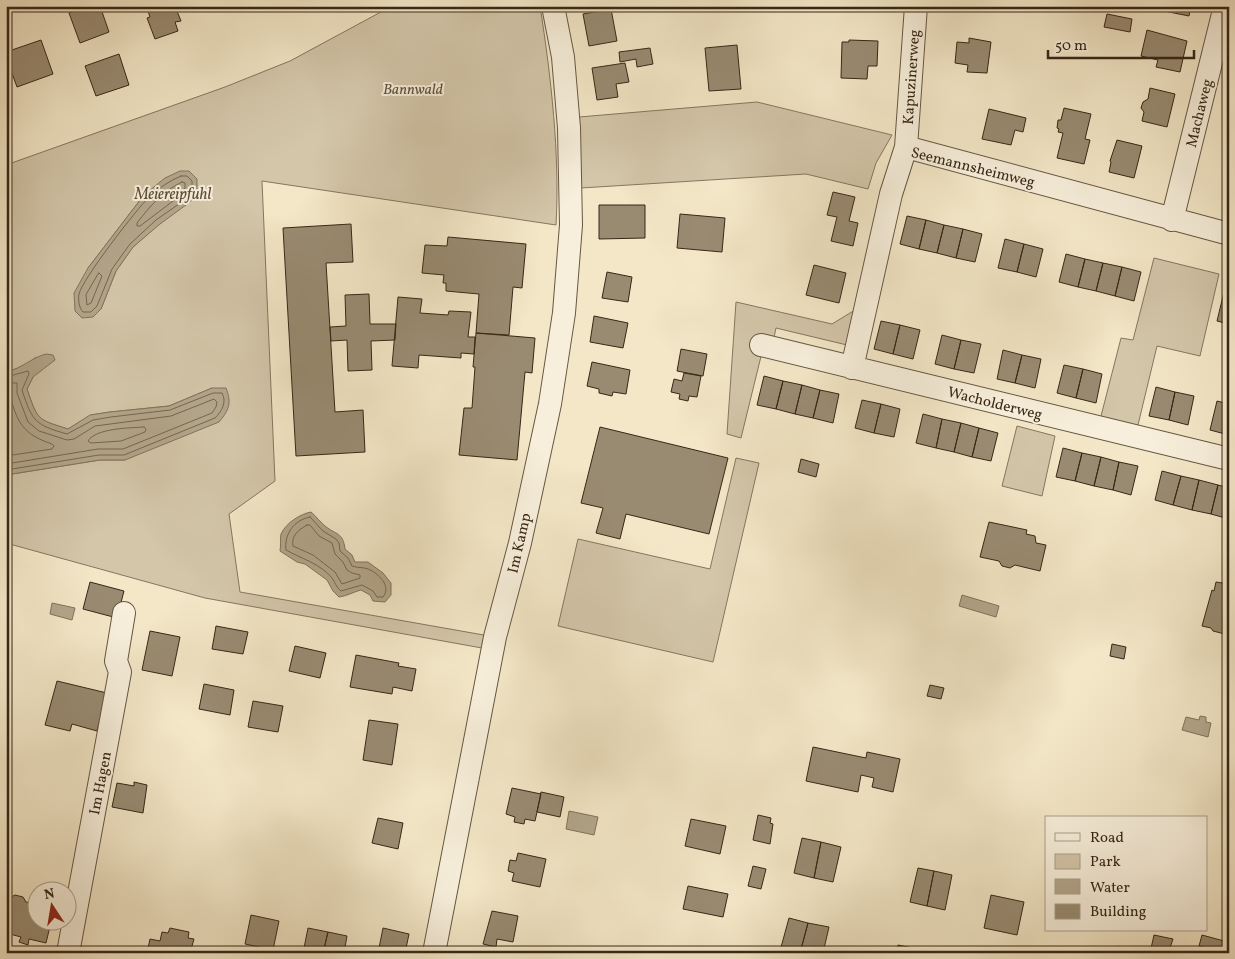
<svg xmlns="http://www.w3.org/2000/svg" width="1235" height="959" font-family="Vollkorn,serif">
<style>
.green{fill:#d3c6a9;stroke:#857660;fill-rule:evenodd}
.water{fill:#b3a68b;stroke:#81735c}
.lines{fill:none;stroke-linecap:round;stroke-linejoin:round}
.shore{stroke:#756650;stroke-width:1}
.building{fill:#998b72;stroke:#372716}
.minor-casing{stroke:#665742;stroke-width:24}
.minor{stroke:#f7efdb;stroke-width:22}
.labels{text-anchor:middle;stroke-width:4;stroke-linejoin:round;paint-order:stroke}
.street-label{font-size:15px;fill:#372716;stroke:#f7efdb}
.park-label{font-size:15px;font-style:italic;fill:#5e4f3b;stroke:#f7efdb}
.water-label{font-size:16px;font-style:italic;fill:#5c4d39;stroke:#f7efdb}
</style>
<rect width="100%" height="100%" fill="#f3e7c7"/>
<filter id="stains"><feTurbulence type="fractalNoise" baseFrequency=".004" numOctaves="4"/><feColorMatrix values="0 0 0 0 .2 0 0 0 0 .09 0 0 0 0 .02 0 0 0 .5 -.17"/></filter>
<radialGradient id="worn" r=".72"><stop offset=".6" stop-color="#630" stop-opacity="0"/><stop offset="1" stop-color="#630" stop-opacity=".3"/></radialGradient>
<!-- green -->
<path class="green" d="M392,6H540C551,76 560,155 556,225L262,181L275,481L229,514L240,592L495,637L493,650L205,598L6,543V477L12,474L100,460H125L212,388L169,406L110,412L91,415L68,429C36,419 38,421 27,389L33,377L36,357L25,366L6,372V165L225,87L290,61ZM144,195L159,224L133,247L116,271L101,309L88,268Z
M757,102L892,135L876,163L868,189L806,174L581,188L579,117Z
M1154,258L1219,274L1200,356L1157,346L1137,429L1100,420L1121,338L1133,340Z
M736,302L832,324L855,310L847,345L776,328L773,342L765,340L741,438L727,434Z
M1017,426L1055,436L1042,496L1002,486Z
M736,458L759,463L713,662L558,626L578,539L710,569Z"/>
<!-- water -->
<path class="water" d="M180,171H189L197,179V191L190,202L160,224L133,247L116,271L101,309L93,317L82,318L75,311L74,293L88,268L144,195L165,178Z
M46,354L53,355L55,360L33,377L27,389C38,420 36,419 68,429L90,415L110,412L169,406L212,388H226C232,403 229,410 219,422L125,460H100L12,474L6,477V372C23,368 31,358 46,354Z
M311,512C316,516 321,523 325,526C336,535 343,532 345,549L352,555L355,562H368L383,573L391,583V595L385,602L373,601L370,595L361,590C353,592 347,596 339,597L333,591L327,580L305,564L297,562L280,551C281,546 280,539 281,534C286,523 300,514 311,512Z
M962,595L999,606L996,617L959,606Z
M52,603L75,608L72,620L50,614Z
M1200,716L1206,717V722L1211,723L1208,737L1182,730L1186,717L1199,720Z
M569,811L598,817L594,835L566,829Z"/>
<g class="lines">
<!-- shore -->
<path class="shore" d="M181,176H187L192,181V190L186,199L156,220L130,244L112,269L97,306L91,312H83C79,308 78,300 79,294C83,278 136,210 149,197C159,188 169,181 181,176Z
M182,182L185,183V188L181,195L140,226H137V223C150,206 163,191 182,182Z
M99,273L102,276L91,303L87,305L86,295Z
M6,377L28,371L29,374L22,390C32,421 35,425 67,434L93,420L111,417L170,410L213,393H222C227,402 222,411 215,418L124,455H99L12,469L6,471
M6,383H17V393L28,422L39,431L67,440L74,439L95,426L171,416L214,399L217,402L216,407L212,413L123,449H98L6,464
M6,391L9,392C17,422 22,434 52,444L54,446L52,449L6,456
M144,427L146,429L145,432L121,441L91,443L88,441C96,428 130,428 144,427Z
M310,517L323,531L336,539L339,543L340,551L348,558L352,566C357,568 363,567 368,569C378,573 392,586 383,597H377L373,591L362,585L341,591C336,587 335,582 332,578C321,564 300,558 286,550C284,534 294,520 310,517Z
M307,525H310L319,536L332,543L335,554L343,562L347,570L352,573L360,575V578L342,584L335,572L313,555L293,546C291,536 298,530 307,525Z"/>
</g>
<!-- building -->
<path class="building" d="M88,6H100L109,32L80,43L69,13Z
M153,6H175L181,21L175,22L178,31L155,39L147,18L150,17L147,8Z
M1160,6H1191L1189,16L1159,10Z
M611,9L617,41L589,46L583,14Z
M1107,14L1132,19L1130,32L1104,27Z
M1147,30L1187,41L1180,72L1156,67L1158,60L1141,56Z
M969,38L991,42L987,73L967,72L968,65L955,63L957,42L969,43Z
M41,40L53,74L17,87L6,57V52Z
M849,40L878,41L877,66H868L867,79L841,78L842,42H849Z
M737,45L741,89L709,91L705,48Z
M650,48L653,64L637,67L636,59L620,62L619,52Z
M119,54L129,85L96,96L85,66Z
M625,63L629,82L616,84L618,97L597,100L592,68Z
M1150,88L1175,94L1167,127L1142,121L1144,112L1141,108L1143,102L1148,99Z
M1064,108L1091,114L1085,139L1090,140L1084,164L1057,158L1063,133L1058,132L1059,129L1057,128L1058,120H1061Z
M989,109L1026,118L1023,132L1015,130L1011,145L982,139Z
M1117,140L1142,146L1134,178L1109,172L1111,162L1110,161Z
M1228,160L1229,161V182H1226L1228,176L1224,175Z
M833,192L855,197L849,221L858,223L853,246L831,241L837,217L827,215Z
M599,205H645V238L599,239Z
M680,214L725,218L722,252L677,248Z
M907,216L926,220L919,249L900,244Z
M926,220L944,225L937,253L919,249Z
M351,224L353,262L326,263L335,412L363,410L365,452L296,456L283,228Z
M944,225L963,229L956,258L937,253Z
M963,229L982,234L975,262L956,258Z
M448,237L526,244L522,288L513,287L509,335L476,333L479,294L446,291V283H443L444,275L422,273L425,245L447,246Z
M1005,239L1024,244L1017,272L998,268Z
M1024,244L1043,249L1036,277L1017,272Z
M1066,254L1085,259L1078,287L1059,282Z
M1085,259L1103,263L1096,291L1078,287Z
M1103,263L1122,267L1115,296L1096,291Z
M814,265L846,273L839,303L806,295Z
M1122,267L1141,272L1134,301L1115,296Z
M607,272L632,277L628,302L602,298Z
M1224,292L1229,293V324L1217,321Z
M369,294L370,324H396L395,340L371,341L372,370L348,371L347,340L331,341L330,327L346,326L345,295Z
M398,297L422,299L420,313L448,315L449,311L471,312L468,337H475L474,354L461,353V358L419,355L418,368L392,366Z
M594,316L628,323L623,348L590,342Z
M881,321L900,325L893,354L874,349Z
M900,325L920,330L913,359L893,354Z
M476,333L535,338L532,373L525,372L517,460L459,455L464,408H472L475,367H473Z
M942,335L961,340L954,369L935,364Z
M961,340L981,344L974,373L954,369Z
M681,349L707,354L703,376L677,371Z
M1003,350L1022,355L1015,383L997,379Z
M1022,355L1041,359L1035,388L1015,383Z
M592,362L630,370L626,394L613,392L612,396L599,393V389L587,386Z
M1064,365L1083,369L1076,398L1057,393Z
M1083,369L1102,374L1096,403L1076,398Z
M684,373L701,376L697,397L689,396L688,401L679,399L680,394L671,392L674,379L682,381Z
M764,376L783,381L776,409L757,405Z
M783,381L802,385L795,414L776,409Z
M802,385L820,390L813,418L795,414Z
M1156,387L1175,392L1169,420L1149,416Z
M820,390L839,394L833,423L813,418Z
M1175,392L1194,396L1188,425L1169,420Z
M862,400L881,404L874,433L855,428Z
M1217,401L1229,404V435L1210,430Z
M881,404L900,409L894,437L874,433Z
M923,414L942,419L936,448L916,443Z
M942,419L961,423L954,452L936,448Z
M961,423L979,428L972,457L954,452Z
M600,427L728,458L709,534L626,514L620,539L596,533L603,508L581,503Z
M979,428L998,433L991,461L972,457Z
M1063,448L1082,453L1075,481L1056,477Z
M1082,453L1101,457L1094,486L1075,481Z
M1101,457L1119,462L1113,490L1094,486Z
M801,459L819,464L816,477L798,472Z
M1119,462L1138,466L1131,495L1113,490Z
M1162,471L1181,476L1173,505L1155,500Z
M1181,476L1199,480L1192,510L1173,505Z
M1199,480L1218,485L1211,514L1192,510Z
M1218,485L1229,488V519L1211,514Z
M989,522L1027,530L1026,534L1035,536L1036,543L1046,545L1040,571L1015,565L1010,568L1002,566L999,561L980,557Z
M90,582L124,591L117,618L83,609Z
M1216,582L1229,584V635L1213,631L1211,628L1202,626L1212,590L1214,591Z
M216,626L248,632L243,654L212,649Z
M150,631L180,637L172,676L142,670Z
M1112,644L1126,647L1124,659L1110,656Z
M295,646L326,653L320,678L289,671Z
M356,655L399,663L398,666L416,669L412,691L393,687L392,694L350,687Z
M57,681L107,693L97,731L72,724L70,731L45,725Z
M204,684L234,690L230,715L199,709Z
M930,685L944,688L941,699L927,696Z
M253,701L283,706L278,732L248,727Z
M369,720L398,724L392,765L363,760Z
M813,747L866,758L867,752L900,759L893,792L872,787L874,778L861,775L858,792L806,781Z
M134,782L147,785L143,813L112,807L117,783L134,786Z
M512,788L541,794L535,821L525,819L524,824L514,822L515,817L506,814Z
M541,792L564,797L560,817L537,812Z
M758,815L771,818L770,823L773,824L770,844L753,840Z
M378,818L403,823L398,849L372,843Z
M691,819L726,826L720,854L685,846Z
M802,838L821,842L814,878L794,873Z
M821,842L841,847L833,882L814,878Z
M518,853L546,859L540,887L512,881L514,873L508,871L510,860L516,861Z
M753,866L766,869L761,889L748,886Z
M918,868L934,871L927,906L910,902Z
M934,871L952,875L945,910L927,906Z
M688,886L728,894L723,917L683,909Z
M15,895L23,897L26,902L38,905V922H51L46,943L29,939L28,945L19,942L21,937L6,933L8,913L6,910L7,899Z
M991,895L1024,902L1017,935L984,928Z
M492,911L518,916L513,942L497,939L496,947L483,944Z
M251,915L279,921L273,950L245,944Z
M789,918L808,923L800,953L780,951Z
M808,923L829,927L823,953H800Z
M170,928L189,932L188,938L194,939L190,953H147L150,939L160,941L162,932L168,933Z
M308,928L328,932L323,953H303Z
M383,928L409,934L405,953H378Z
M328,932L347,936L344,953H323Z
M1154,935L1173,939L1170,948L1181,951L1180,953H1150Z
M1202,935L1224,941L1222,952L1199,946Z
M898,945L918,949V953H897Z
M1118,947L1138,952V953H1117Z
M918,949L935,953H918Z"/>
<g class="lines">
<!-- minor casing -->
<g class="minor-casing">
<path id="minor" d="M906,147L1229,234
M1172,220L1225,6
M761,345L1229,459
M852,368L891,194L906,147L916,6
M68,953L120,672L116,661L124,613
M434,953L495,637L520,543L550,404L564,313L571,225L569,128L563,57L553,6"/>
</g>
<!-- minor -->
<use href="#minor" class="minor"/>
</g>
<g class="labels">
<!-- street labels -->
<g class="street-label">
<text transform="translate(911 77) rotate(-86)" y="5">Kapuzinerweg</text>
<text transform="translate(1199 113) rotate(-76)" y="5">Machaweg</text>
<text transform="translate(973 167) rotate(14)" y="5">Seemannsheimweg</text>
<text transform="translate(995 403) rotate(14)" y="5">Wacholderweg</text>
<text transform="translate(519 543) rotate(-77)" y="5">Im Kamp</text>
<text transform="translate(100 783) rotate(-79)" y="5">Im Hagen</text>
</g>
<!-- park labels -->
<g class="park-label">
<text x="413" y="94">Bannwald</text>
</g>
<!-- water labels -->
<g class="water-label">
<text x="173" y="199">Meiereipfuhl</text>
</g>
</g>
<!-- margin -->
<rect width="1235" height="959" fill="none" stroke="#f3e7c7" stroke-width="25"/>
<rect x="8" y="8" width="1220" height="944" fill="none" stroke="#372716" stroke-width="2.5"/>
<rect x="12" y="12" width="1210" height="934" fill="none" stroke="#372716"/>
<!-- legend -->
<rect x="1045" y="816" width="162" height="115" fill="#f7efdb" stroke="#aa9f8c"/>
<rect x="1055" y="833" width="25" height="8" fill="#f7efdb" stroke="#aa9f8c"/>
<text x="1090" y="842" font-size="15" fill="#372716">Road</text>
<rect x="1055" y="854" width="25" height="15" fill="#d3c6a9" stroke="#aa9f8c"/>
<text x="1090" y="866" font-size="15" fill="#372716">Park</text>
<rect x="1055" y="879" width="25" height="15" fill="#b3a68b" stroke="#aa9f8c"/>
<text x="1090" y="892" font-size="15" fill="#372716">Water</text>
<rect x="1055" y="904" width="25" height="15" fill="#998b72" stroke="#aa9f8c"/>
<text x="1090" y="916" font-size="15" fill="#372716">Building</text>
<!-- north arrow -->
<g transform="translate(52 906) rotate(348)"><circle r="24" fill="#f7efdb" stroke="#aa9f8c"/>
<path d="M0-4L9 19L0 12L-9 19Z" fill="#8f2418"/>
<text y="-8" font-size="14" font-weight="bold" text-anchor="middle" fill="#372716">N</text>
</g>
<!-- scale -->
<path d="M1048 50v8h146v-8" fill="none" stroke="#372716" stroke-width="2.5"/>
<text x="1055" y="50" font-size="15" fill="#372716" stroke="#f7efdb" stroke-width="4" paint-order="stroke">50 m</text>
<rect width="100%" height="100%" filter="url(#stains)"/>
<rect width="100%" height="100%" fill="url(#worn)"/>
</svg>
